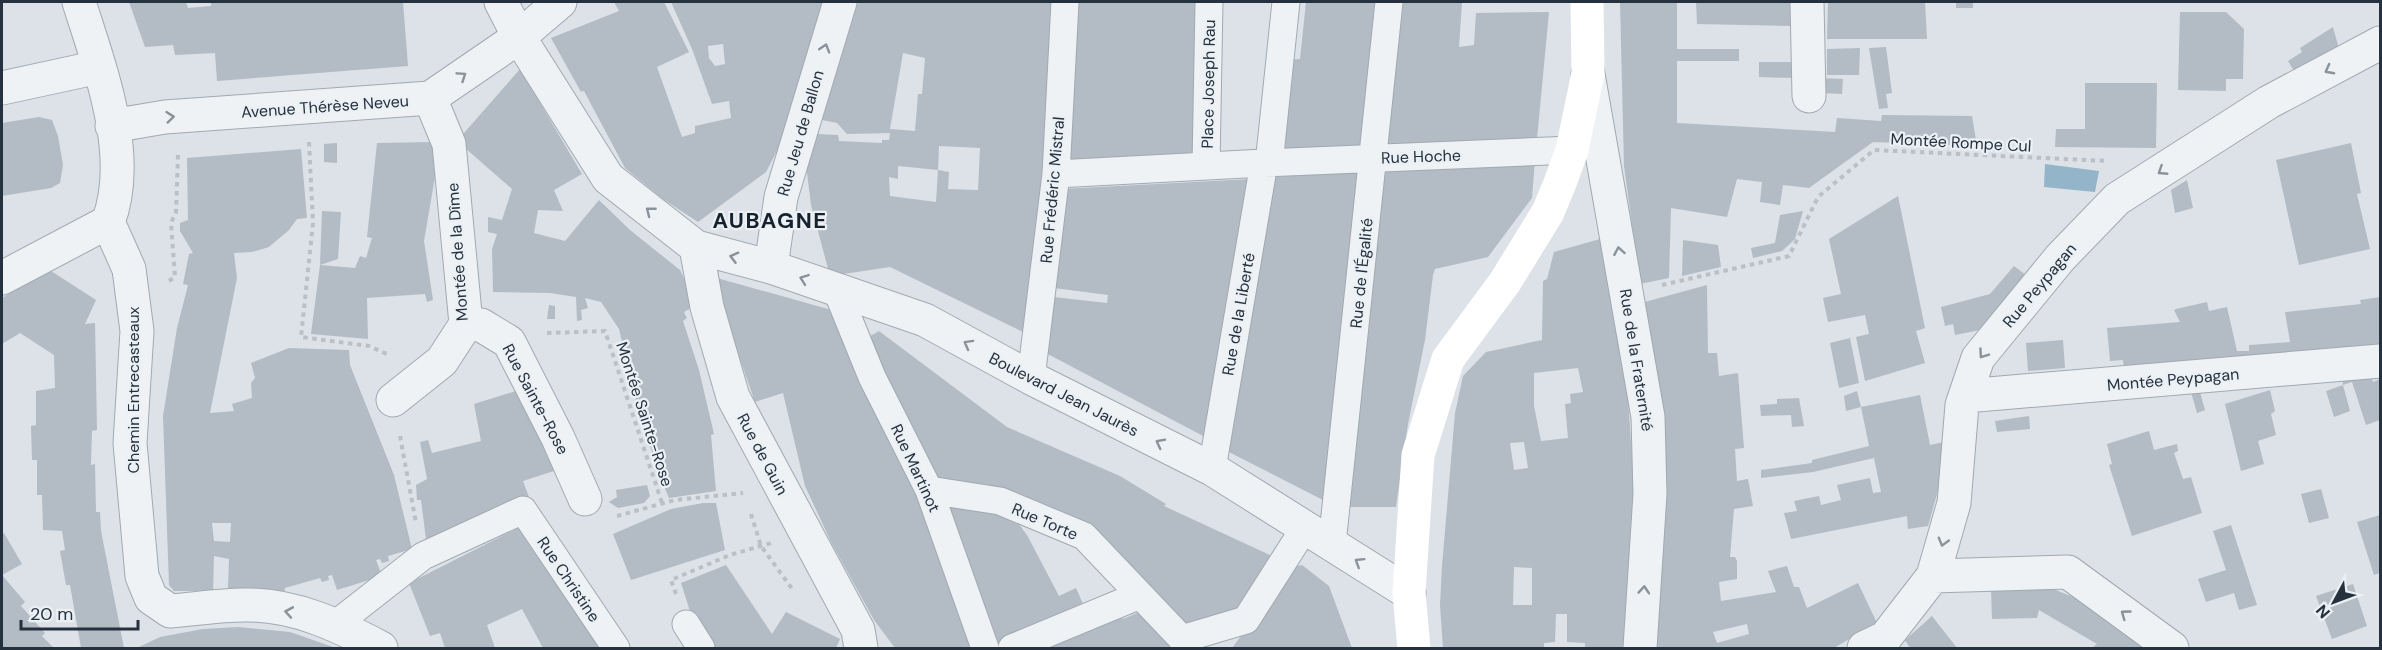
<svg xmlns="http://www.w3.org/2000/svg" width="2382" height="650" font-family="'DM Sans',sans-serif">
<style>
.water{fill:#94b4ca}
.building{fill:#b3bbc4;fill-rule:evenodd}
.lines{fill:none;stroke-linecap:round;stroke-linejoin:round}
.pedestrian-casing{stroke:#a1a9b1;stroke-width:29}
.minor-casing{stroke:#a1a9b1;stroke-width:35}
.path{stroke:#bac0c5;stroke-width:4;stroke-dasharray:4.5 4.5;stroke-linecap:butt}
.pedestrian{stroke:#eff2f5;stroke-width:27}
.minor{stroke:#eff2f5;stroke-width:33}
.secondary{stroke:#fff;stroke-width:33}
.oneway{stroke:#8a929a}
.labels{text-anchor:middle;stroke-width:4.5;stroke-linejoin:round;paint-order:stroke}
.street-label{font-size:16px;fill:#25313e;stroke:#ebf0f5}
.district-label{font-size:22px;font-weight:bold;letter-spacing:1.5px;fill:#17222f;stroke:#ebf0f5}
</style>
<rect width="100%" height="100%" fill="#dce2e7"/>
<!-- water -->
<path class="water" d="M2045,164L2099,171L2095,192L2044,187Z"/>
<!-- building -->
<path class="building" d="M129,2H186L188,8L211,6V2H403L408,66L217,81L215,53L175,55L173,45L145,47Z
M614,2H664L689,52L657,67L682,137L695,133V126L731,118L729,101L712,104L692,49L671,2H822L817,31L782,141L766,172L698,222L663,199L625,168L584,91L581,92L551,38L619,11ZM723,44L725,64L715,66L709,58L708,46Z
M858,2H1054L1045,143L1025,333L890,267L830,276L811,205L805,157L817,134L838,135L839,141L882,143V140H889L890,133L847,134L837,123L822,120ZM903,53L925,58L922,94H918L915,131L890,129ZM939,146L980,148L978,190L948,189L949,172L938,170L936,202L890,196L889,177L898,179V166L938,170Z
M1075,2H1198L1193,158L1066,166Z
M1306,2H1378L1364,150L1278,154L1288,60L1300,59Z
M1402,2H1462L1459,47L1474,45L1476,13L1549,12L1537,139L1387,148Z
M1620,2H1677V49H1739V61H1677V123L1835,132L1837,118L1881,121L1882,115L1972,116L1977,146L1873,142L1809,188L1783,185L1780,205L1760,202L1762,182L1737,179L1727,217L1671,208L1669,278L1640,284L1624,166Z
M1696,2H1792V26L1697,24Z
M1828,2H1925L1927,39H1827Z
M1956,2H1973V8H1956Z
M2180,12H2226L2244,29L2243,79H2226V91L2178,90Z
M2333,27L2339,49L2297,76L2288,61L2302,52L2300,48Z
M1886,47L1892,93L1886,94L1888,108L1879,109L1869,48Z
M1860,48L1859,75H1827V49Z
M1759,62H1791L1792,78L1759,77Z
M520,69L582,174L554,190L563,211L538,210L534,233L565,241L599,200L630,230L680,270L697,305L684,312L687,318L683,321L699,370L714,434L711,435L716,491L669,498L660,477L637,405L619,329L601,302L585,298L588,308L581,310L582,320L577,321L576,297L550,293L493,292L492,249L497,234L488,232V217L502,220L512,189L457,141Z
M1819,78L1843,79L1842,94L1821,93Z
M2085,83H2157L2156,148L2055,147L2056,129H2085Z
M39,117L52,120L58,136L63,165L60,183L51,188L2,196V123Z
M434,142L437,165L424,241L433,300L427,302L425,294L367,298L368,339L311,334L320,265L355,268L360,256L366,258L372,238L367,237L377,143Z
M337,143V163L324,162V144Z
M2351,143L2361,193L2357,194L2370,249L2299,265L2276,160Z
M301,149L307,218L297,219L289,230L269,247L252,252L234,253L237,278L210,413L234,411L232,404L252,398L251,383L255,378L251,363L289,348L349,350L350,365L394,475L412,549L388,556L389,561L382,563L380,559L376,560L382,576L337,590L332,575L328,576L329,580L322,582L320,578L285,588L284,592L228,588L229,559L214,556L213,591H174L169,585L163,416L177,328L188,285L183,284L189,254L193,253L180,231V223L188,220L187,158ZM212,523H231L230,542L214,541Z
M1535,160L1532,198L1488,257L1435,269L1433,275L1425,340L1408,424L1396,507H1347L1383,169Z
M1361,171L1323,500L1227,451L1275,177Z
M1252,179L1205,437L1044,352L1053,297L1107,303L1108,295L1054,288L1061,189Z
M2187,180L2193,208L2175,213L2171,190Z
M1898,196L1925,328L1916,331L1925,363L1865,381L1856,337L1869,334L1865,315L1828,322L1823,298L1841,294L1829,239Z
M322,211L341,212L338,259L320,265Z
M1803,211L1795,239L1782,251L1753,258L1751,248L1775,243L1780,215Z
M1607,237L1635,397L1628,398L1632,458H1638L1631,648H1585V643L1567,642V614H1556L1555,642L1544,643V648H1443L1440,605L1442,566L1455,413L1463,376L1486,352L1542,340L1543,281L1547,279L1554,252ZM1578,368L1583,392L1570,394L1571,403L1565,404L1568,438L1541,441L1534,406V373ZM1524,442L1528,468L1514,470L1510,443ZM1514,567L1532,568V605H1513Z
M1683,240L1718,245L1721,267L1682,276Z
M2014,266L2026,275L1980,330L1955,335L1953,324L1945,326L1941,307L1990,294Z
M48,269L96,300L85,324L95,323L97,430L92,431L91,465L95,464L96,512H100L101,531L124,648H81L70,585H66L60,551L65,550L62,531L43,530L42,495H37V460H32L31,426L36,425V391L55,388L54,355L20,333L2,344V298Z
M717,278L828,309L837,315L905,461L972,648H895L874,620L832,544L805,486L783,393L755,402L733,339Z
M1707,285L1708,353H1717L1719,376L1738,373L1744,448L1735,449L1737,481L1748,479L1753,506L1734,509L1730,557H1735L1737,561V579L1719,582L1721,601L1776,592L1768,571L1787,566L1794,587H1799L1807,608L1858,583L1877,623L1834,648H1651L1641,303ZM1747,624L1749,634L1717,643L1713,632Z
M2380,297V352L2124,368L2123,360L2110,361L2107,328L2180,322L2174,310L2176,309L2207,302L2209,311L2227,307L2237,351H2249V345L2290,342L2285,312L2361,304L2360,300Z
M549,305L555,306V319H547Z
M879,331L1007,427L1120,476L1166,504L1164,506L1272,556L1241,616L1184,630L1081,524L933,477L867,338Z
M1850,338L1859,383L1839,388L1830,343Z
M2063,340L2065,368L2028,371L2026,343Z
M2369,371L2373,382L2380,379V420L2366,425L2352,382L2343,385L2350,411L2334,417L2326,391L2343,385L2341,372Z
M2189,385H2198L2205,410L2197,413Z
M522,389L560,469L523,481L530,500L427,547L421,500H417L416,485L427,479L420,442L428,440L432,453L481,441L474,404Z
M2270,390L2275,411L2271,414L2276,435L2258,441L2264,464L2241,471L2225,404Z
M1857,391L1861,407L1846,411L1844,396Z
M1920,395L1930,445L1944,442L1941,480L1928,526L1908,529L1907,516L1791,539L1784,513L1797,511L1794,501L1819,496L1821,505L1841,500L1837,485L1870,478L1873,493L1881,492L1874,458L1813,472L1761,478V470L1812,463V460L1869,446L1861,407Z
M1799,398L1804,426L1792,427L1791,415L1761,416L1760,405L1777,404V399Z
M2029,416L2030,429L1997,432L1995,421Z
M2149,431L2154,450L2177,444L2178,451L2174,453L2183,479L2191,477L2202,513L2132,536L2109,465L2112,464L2107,444Z
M647,485L650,496L644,503L618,508L609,502L617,497L616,490Z
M2321,489L2329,518L2309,523L2301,494Z
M703,503H716L725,550L631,580L613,534L671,509Z
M944,504L1008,510L1027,535L1059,596L1076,588L1087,613L998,644Z
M2380,515V573L2374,575L2357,522Z
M2231,525L2257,605L2239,610L2234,593L2206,602L2198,579L2226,570L2213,531Z
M520,527L612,648H543L522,609L487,625L495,648H445L440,633L430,636L409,583Z
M4,533L22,564L2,575V534Z
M726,565L772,634L786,612L840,639L836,648H713L694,624L681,583Z
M1302,565L1329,586L1352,648H1232L1244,632L1255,630L1256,617L1297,566Z
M2,575L25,602L21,606L45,633L42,636L54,648H2Z
M2353,584L2367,626L2332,639L2316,596Z
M2046,586L2090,604L2148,648H2092L2097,644L2039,610L2037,618L1992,619L1991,589Z
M1144,610L1171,648H1029L1121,616L1123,619Z
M1932,616L1957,648H1910L1905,640Z
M238,627L290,632L336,648H137L160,637L203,629Z"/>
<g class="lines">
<!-- pedestrian casing -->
<g class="pedestrian-casing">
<path id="pedestrian" d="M1269,164L1286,2
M1206,166L1209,2
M1056,174L1264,163
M837,291L872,377L929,490L985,648
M1031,378L1056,174L1065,2
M1212,469L1264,163L1572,150
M929,490L1000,501L1084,536L1182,639L1185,648
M1332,544L1389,2
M336,624L423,556L523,510L616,648
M686,624L701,648
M1182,639L1246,620L1304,529
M1012,648L1140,595"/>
</g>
<!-- minor casing -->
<g class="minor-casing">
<path id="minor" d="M79,2C99,66 134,156 108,222
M501,2L519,37L608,178L696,247L771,267L925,320L1031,378L1212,469L1409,593
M1807,2L1809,96
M1588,74L1648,417L1650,494L1640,648
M2,88L99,67
M112,126L165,117L430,98L519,37L560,2
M108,222L129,269L137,331L130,443L142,576L151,598L170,611C195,609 220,605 245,605C294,604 340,626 381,648
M696,247L707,307L733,397L858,630L861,648
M771,267L781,197L840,2
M2,278L108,222
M466,324L481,325L509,342L558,438L585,499
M1965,396L2380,361
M393,400L442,361L466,324L449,144L430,98
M1933,576L2068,572L2172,648
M1864,648L1885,638L1933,576L1954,503L1962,405L1978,358L2060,258L2117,199L2269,102L2380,43"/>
</g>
<!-- path -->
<path class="path" d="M309,142L313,223L301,337L369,346L389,355
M169,281L175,277L171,223L176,212L178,154
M1662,285L1789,256L1818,197L1874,150L2108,161
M547,333L605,331L662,503
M400,436L416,523
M751,514L761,546L793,590
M617,516L675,500L743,493
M676,594L671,580L730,555L771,543"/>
<!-- pedestrian -->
<use href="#pedestrian" class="pedestrian"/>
<!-- minor -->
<use href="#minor" class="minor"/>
<!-- secondary -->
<path class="secondary" d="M1414,648L1409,593L1418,455L1448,359L1505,282L1548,212L1560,183L1572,150L1588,73L1587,2"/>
</g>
<!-- one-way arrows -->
<defs><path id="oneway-chevron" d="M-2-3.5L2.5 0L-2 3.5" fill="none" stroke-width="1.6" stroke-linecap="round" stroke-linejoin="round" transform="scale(1.5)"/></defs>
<g class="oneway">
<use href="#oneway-chevron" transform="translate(825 48) rotate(-73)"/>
<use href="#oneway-chevron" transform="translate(2329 70) rotate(152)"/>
<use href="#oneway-chevron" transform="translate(462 76) rotate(-34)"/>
<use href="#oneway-chevron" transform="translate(170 117) rotate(-6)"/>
<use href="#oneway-chevron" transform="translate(2162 171) rotate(147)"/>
<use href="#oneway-chevron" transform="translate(650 211) rotate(-142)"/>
<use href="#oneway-chevron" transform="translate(1619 251) rotate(-100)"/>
<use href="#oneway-chevron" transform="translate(734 257) rotate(-165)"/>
<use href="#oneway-chevron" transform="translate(804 279) rotate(-160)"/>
<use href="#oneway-chevron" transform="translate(968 344) rotate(-151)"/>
<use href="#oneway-chevron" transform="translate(1983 354) rotate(125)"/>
<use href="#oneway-chevron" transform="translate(1160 443) rotate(-153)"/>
<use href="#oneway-chevron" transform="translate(1943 542) rotate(106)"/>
<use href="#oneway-chevron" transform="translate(1359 562) rotate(-148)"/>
<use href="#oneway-chevron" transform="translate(1644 590) rotate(-86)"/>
<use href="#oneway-chevron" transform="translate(289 612) rotate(-170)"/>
<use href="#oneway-chevron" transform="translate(2125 614) rotate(-144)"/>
</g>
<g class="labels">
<!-- street labels -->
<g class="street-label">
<text transform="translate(1208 84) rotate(-89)" y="6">Place Joseph Rau</text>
<text transform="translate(325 106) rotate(-4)" y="6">Avenue Thérèse Neveu</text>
<text transform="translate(800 133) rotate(-74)" y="6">Rue Jeu de Ballon</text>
<text transform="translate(1961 142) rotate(3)" y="6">Montée Rompe Cul</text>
<text transform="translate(1421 156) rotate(-2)" y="6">Rue Hoche</text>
<text transform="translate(1052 190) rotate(-85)" y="6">Rue Frédéric Mistral</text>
<text transform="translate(457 252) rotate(-94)" y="6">Montée de la Dîme</text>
<text transform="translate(1361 273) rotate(-84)" y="6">Rue de l'Égalité</text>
<text transform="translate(2039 285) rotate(-50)" y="6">Rue Peypagan</text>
<text transform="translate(1238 314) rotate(-80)" y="6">Rue de la Liberté</text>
<text transform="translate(1637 360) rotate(81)" y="6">Rue de la Fraternité</text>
<text transform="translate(2173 379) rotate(-5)" y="6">Montée Peypagan</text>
<text transform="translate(133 390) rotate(-90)" y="6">Chemin Entrecasteaux</text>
<text transform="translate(1064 394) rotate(27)" y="6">Boulevard Jean Jaurès</text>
<text transform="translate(536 399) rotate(62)" y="6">Rue Sainte-Rose</text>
<text transform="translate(645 414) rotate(72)" y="6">Montée Sainte-Rose</text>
<text transform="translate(763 454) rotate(62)" y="6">Rue de Guin</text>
<text transform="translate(916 468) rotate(65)" y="6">Rue Martinot</text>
<text transform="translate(1045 521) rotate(23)" y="6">Rue Torte</text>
<text transform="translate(569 579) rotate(56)" y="6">Rue Christine</text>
</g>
<!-- district labels -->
<g class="district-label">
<text x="770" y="228">AUBAGNE</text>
</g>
</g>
<!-- border -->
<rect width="2382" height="650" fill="none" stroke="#25313e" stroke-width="6"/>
<!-- north arrow -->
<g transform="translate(2334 602) rotate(229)" stroke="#ebf0f5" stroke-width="4.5" paint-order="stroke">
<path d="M0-4.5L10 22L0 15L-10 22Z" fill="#25313e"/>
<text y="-9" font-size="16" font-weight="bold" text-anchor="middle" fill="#25313e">N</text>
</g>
<!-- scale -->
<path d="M21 620v9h117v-9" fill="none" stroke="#25313e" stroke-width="3"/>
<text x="30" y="620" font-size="18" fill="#25313e" stroke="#ebf0f5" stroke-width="4.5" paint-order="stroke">20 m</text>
</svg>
